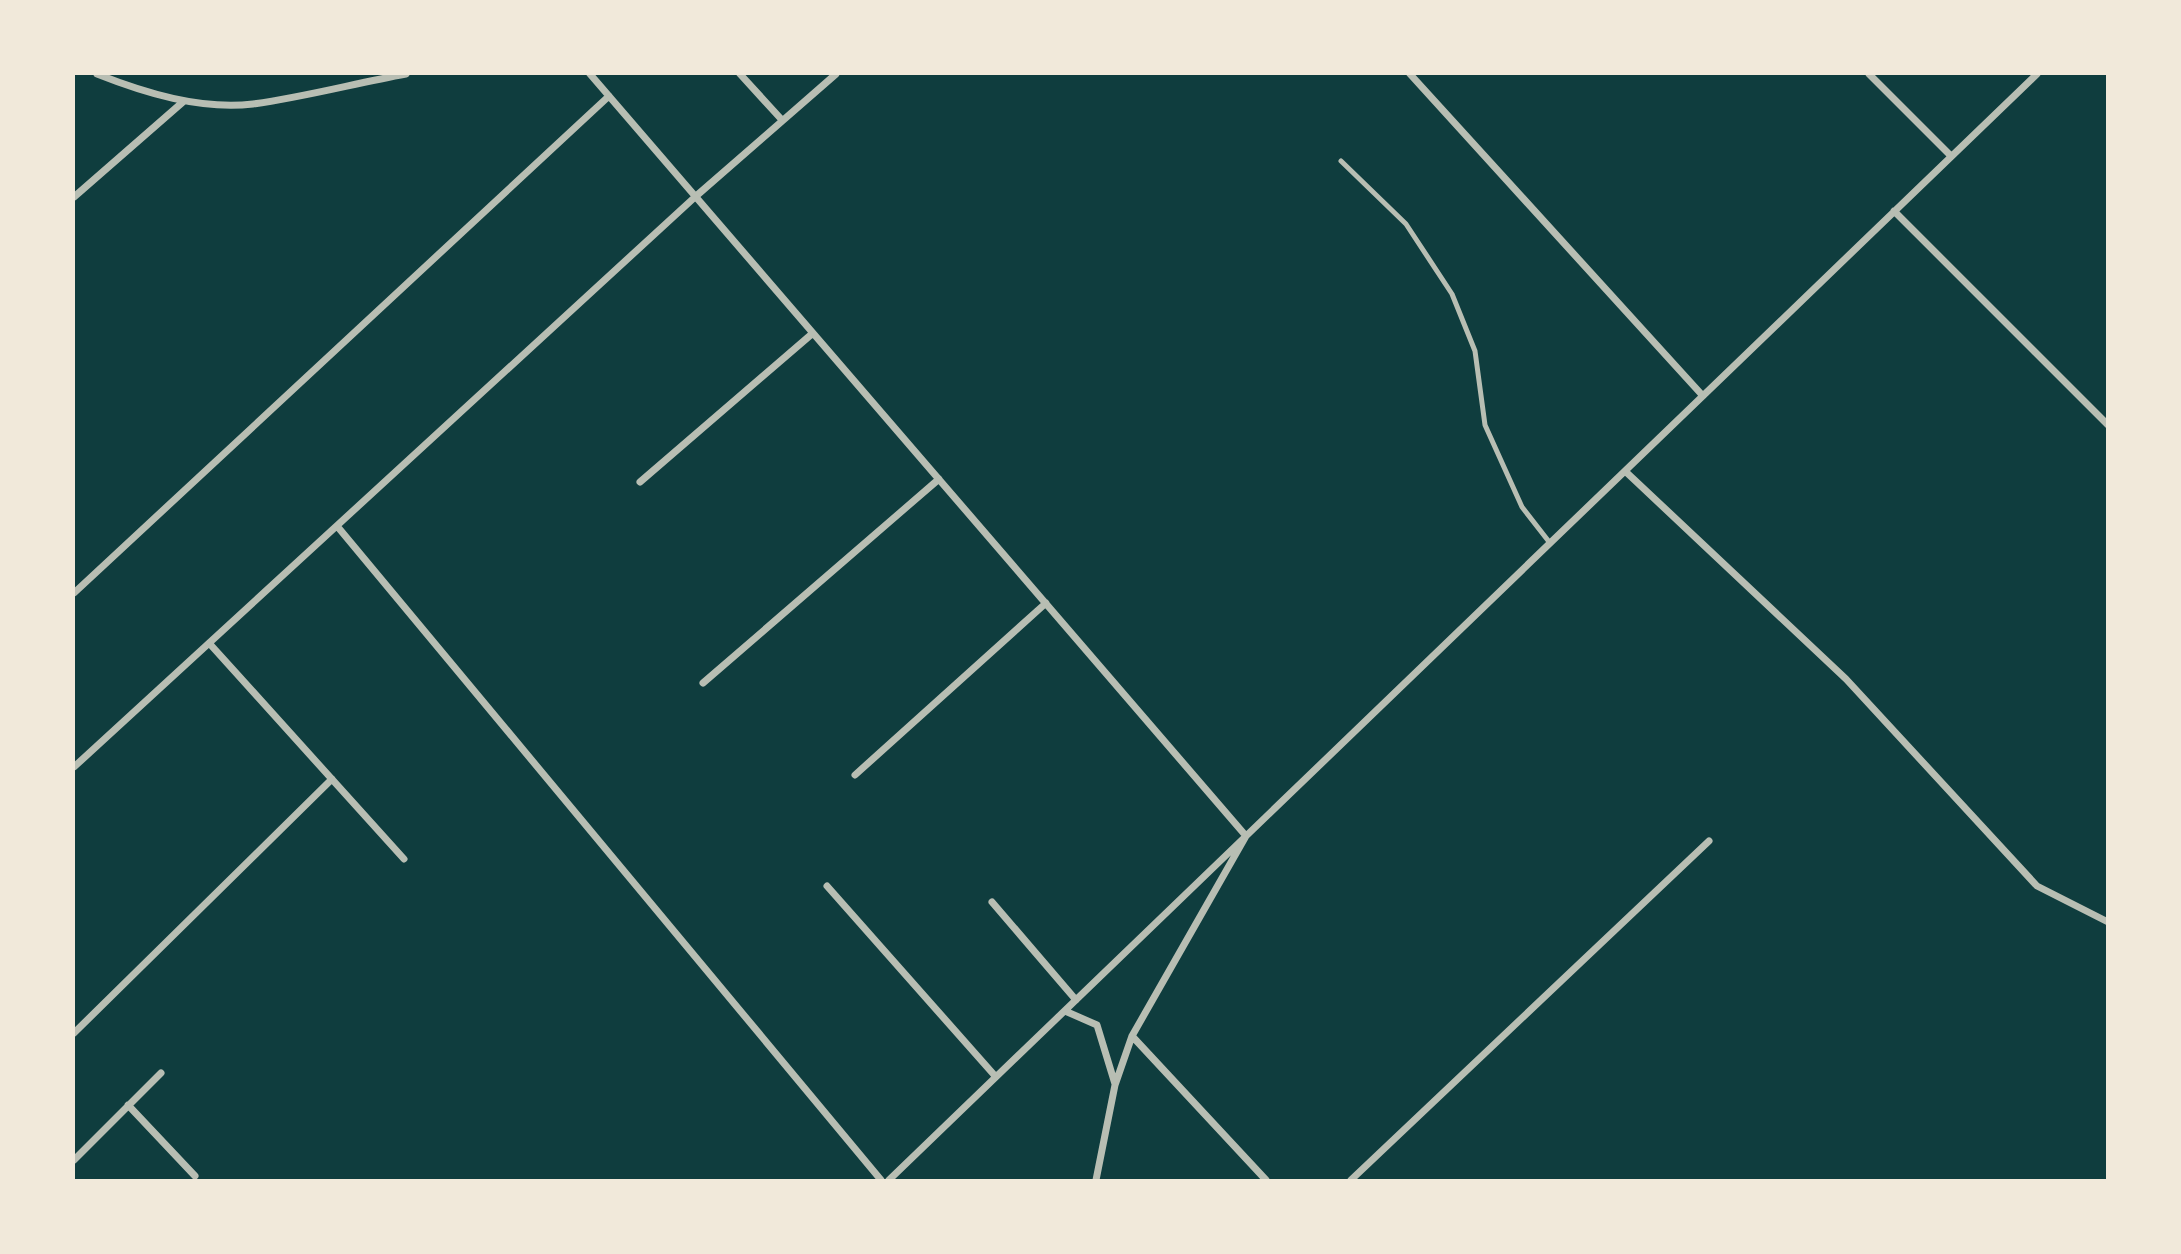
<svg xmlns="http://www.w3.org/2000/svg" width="2181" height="1254" font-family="'DejaVu Sans',sans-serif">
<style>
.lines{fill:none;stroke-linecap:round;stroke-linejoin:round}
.service{stroke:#b8beb3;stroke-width:5}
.minor{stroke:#b8beb3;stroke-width:7}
</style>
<rect width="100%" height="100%" fill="#0f3d3e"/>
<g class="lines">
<!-- service -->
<path class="service" d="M1341,161L1406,224L1452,294L1475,351L1485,425L1522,507L1550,543"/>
<!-- minor -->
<path class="minor" d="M97,74C145,93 200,110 253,104C305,97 356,83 406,74
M590,74L1246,836L1132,1036L1115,1085L1096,1180
M740,74L782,120
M1410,74L1703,396
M1869,74L1951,156
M74,197L184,101
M1894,211L2108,425
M1625,471L1846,679L2037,886L2108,922
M640,482L813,333
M337,526L881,1180
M74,593L609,96
M209,643L404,859
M703,683L939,479
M74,767L695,197L836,74
M855,775L1046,603
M827,886L996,1077
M992,902L1076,1000
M1065,1011L1097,1025L1115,1084
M74,1033L332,779
M1132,1036L1266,1180
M128,1105L195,1176
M74,1160L161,1073
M889,1180L2037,74
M1351,1180L1709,841"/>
</g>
<!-- border -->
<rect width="2181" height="1254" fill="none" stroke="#f1e9da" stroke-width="150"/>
</svg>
